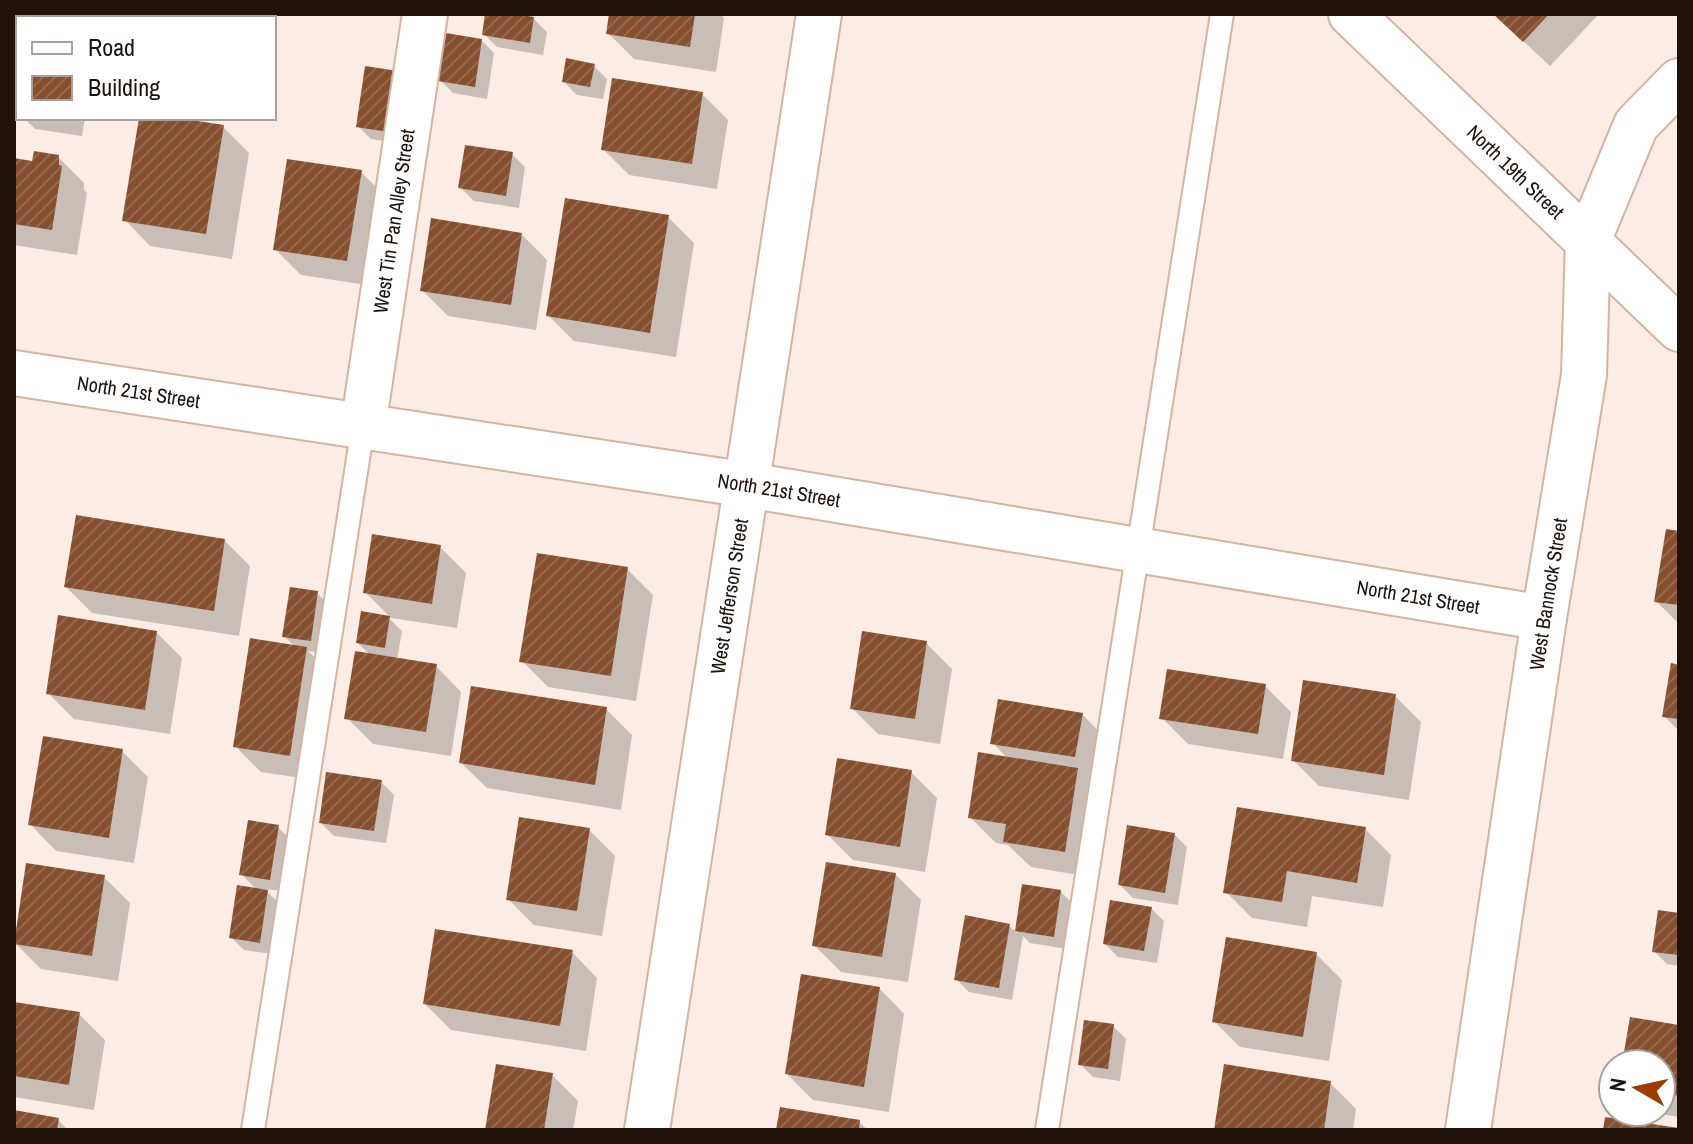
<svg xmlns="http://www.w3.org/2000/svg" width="1693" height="1144" font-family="'Archivo Narrow',sans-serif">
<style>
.shadow{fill:#0003}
.building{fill:url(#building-hatch)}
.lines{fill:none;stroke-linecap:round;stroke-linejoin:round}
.lane-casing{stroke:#d5b3a0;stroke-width:26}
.street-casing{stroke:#d5b3a0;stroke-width:48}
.lane{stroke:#fff;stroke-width:22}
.street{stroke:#fff;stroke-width:44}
.labels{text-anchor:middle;stroke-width:8;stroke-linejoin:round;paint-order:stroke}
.street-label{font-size:20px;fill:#1e120b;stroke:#fff}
</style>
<defs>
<pattern id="building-hatch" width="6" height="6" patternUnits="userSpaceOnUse" patternTransform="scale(2)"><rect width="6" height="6" fill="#874f2d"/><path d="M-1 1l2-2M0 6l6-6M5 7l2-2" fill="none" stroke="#94694f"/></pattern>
</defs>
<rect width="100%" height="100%" fill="#fbede5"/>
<!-- shadow -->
<path class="shadow" d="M69,14H113V18H69Z
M487,14H504L534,19L547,32L543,55L497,47L484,34Z
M611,14H720L724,18L716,72L634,59L608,33Z
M1494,14H1599L1550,66Z
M481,40L494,53L487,99L453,93L440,80Z
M594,66L607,79L603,99L577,95L564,82Z
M397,73L401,144L371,139L358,126Z
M702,94L728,120L717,189L629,175L603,149Z
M24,118H85L82,136L35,129Z
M141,118H164L223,127L249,153L232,259L150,246L125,220Z
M512,154L525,167L519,208L474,201L461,188Z
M58,157L84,183V190L87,193L77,255L14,245V160L34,163Z
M361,172L387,198L373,286L301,275L275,249Z
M668,217L694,243L676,357L574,341L548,315Z
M521,234L547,260L536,330L448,316L422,290Z
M1679,533V624L1656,601Z
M224,540L250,566L239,636L92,613L66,587Z
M440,547L466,573L457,628L391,618L365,592Z
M627,569L653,595L636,701L548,687L522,661Z
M317,593L330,606L323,653L308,651L332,675L315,780L261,772L235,746L295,647L284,636Z
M389,618L402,631L397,660L436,666L461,692L451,756L373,744L347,718L371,656L358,643Z
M156,632L182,658L170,734L74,719L48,693Z
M926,643L952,669L940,744L878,734L852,708Z
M1679,667V731L1664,716Z
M1265,686L1291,712L1283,759L1188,744L1162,718Z
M1395,696L1421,722L1409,800L1319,786L1293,760Z
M606,709L632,735L621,810L487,788L461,763Z
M1082,714L1107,740L1101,782L1088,780L1103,796L1090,877L1031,867L1008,845L996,843L970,817L1008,759L993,743Z
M122,751L148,777L134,863L56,851L31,825Z
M911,772L937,798L925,872L853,860L827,834Z
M381,782L394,795L386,843L334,836L321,823Z
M278,827L291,840L283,891L264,889L281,905L273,954L244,950L231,937L257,890L241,874Z
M1365,829L1391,855L1383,907L1312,896L1307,927L1252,918L1226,892Z
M589,830L615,856L602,936L534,925L508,899Z
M1174,834L1187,847L1178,905L1133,898L1120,885Z
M895,874L921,900L908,982L841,972L815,946Z
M104,877L130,903L118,981L41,969L15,943Z
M1024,886L1060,891L1073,904L1067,949L1030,943L1023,936L1012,1000L969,992L956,979L1009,926L1017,933Z
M1151,908L1164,921L1157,963L1118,957L1105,944Z
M1679,915V966L1667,964L1654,951Z
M572,952L597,978L586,1051L451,1030L425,1004Z
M1316,954L1342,980L1329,1061L1240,1047L1214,1021Z
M879,988L904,1014L889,1112L813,1100L787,1074Z
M14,1004L79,1014L105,1040L94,1110L14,1097Z
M1113,1026L1126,1039L1120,1081L1093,1077L1080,1064Z
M1679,1027V1117L1648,1112H1661V1064H1625Z
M552,1075L578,1101L573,1130H487Z
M1330,1083L1356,1109L1353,1130H1216Z
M14,1112L58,1120L68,1130H14Z
M859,1122L868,1130H778Z"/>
<!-- building -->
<path class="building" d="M485,14H516L534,17L530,43L482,35Z
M609,14H695L690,47L606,34Z
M1493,14H1549L1523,42Z
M446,33L482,39L475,87L438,81Z
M566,58L595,64L590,87L562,82Z
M365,66L398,71L389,132L356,127Z
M612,78L703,92L692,164L601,150Z
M139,118H177L224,125L206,234L122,221Z
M465,145L513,152L506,196L458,188Z
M34,151L59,155V165L62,166L52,230L14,224V158L32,161Z
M287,159L362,170L347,261L273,250Z
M565,198L669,215L650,333L546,316Z
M431,218L522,233L511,305L420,291Z
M76,515L225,539L214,611L64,587Z
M1666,529L1679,531V605L1654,602Z
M372,534L441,545L432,604L363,593Z
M537,553L628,567L611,676L519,662Z
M290,587L318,591L311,641L282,637Z
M361,611L390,616L385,648L356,643Z
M58,615L157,631L145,710L46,694Z
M862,631L927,641L915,719L850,709Z
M250,638L307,647L290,756L233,747Z
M355,651L437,664L426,732L344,719Z
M1671,663L1679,665V719L1662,717Z
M1167,669L1266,684L1258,734L1159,719Z
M1303,680L1396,694L1384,775L1291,761Z
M471,686L607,707L595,785L459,763Z
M998,699L1083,713L1075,757L990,744Z
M43,736L123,749L109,838L28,825Z
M978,752L1078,768L1065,852L1003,842L1006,824L968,818Z
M837,758L912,770L900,847L825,835Z
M326,772L382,780L374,831L319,823Z
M1237,807L1366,827L1357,883L1287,871L1282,902L1223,893Z
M519,817L590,828L577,911L506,900Z
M248,820L279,825L270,880L239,875Z
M1127,825L1175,833L1165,893L1118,885Z
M826,862L896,873L882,957L812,946Z
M26,863L105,875L92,956L14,944Z
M1022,884L1061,890L1054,937L1015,931Z
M237,885L268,890L260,943L229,938Z
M1110,900L1152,907L1144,951L1103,944Z
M1658,910L1679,913V955L1652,952Z
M965,915L1010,924L999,988L954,980Z
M435,929L573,950L560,1026L423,1004Z
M1226,937L1317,952L1303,1037L1212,1022Z
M801,974L880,987L864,1087L785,1074Z
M14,1002L80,1012L69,1085L14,1076Z
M1630,1017L1679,1025V1096L1661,1093V1064H1622Z
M1084,1020L1114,1024L1108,1069L1078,1065Z
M496,1064L553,1073L544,1130H485Z
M1224,1064L1331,1081L1324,1130H1214Z
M780,1107L860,1120L859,1130H776Z
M14,1110L59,1118L57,1130H14Z
M1605,1117L1679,1128V1130H1603Z"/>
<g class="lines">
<!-- lane casing -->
<g class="lane-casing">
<path id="lane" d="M253,1130L363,427
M1047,1130L1222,14"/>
</g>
<!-- street casing -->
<g class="street-casing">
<g id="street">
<path id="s1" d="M1351,14L1679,329"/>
<path d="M14,16L16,14"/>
<path id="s2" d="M14,373L748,485L1544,618"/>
<path id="s3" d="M363,427L425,14"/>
<path id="s4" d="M647,1130L819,14"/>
<path id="s5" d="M1468,1130L1544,618L1584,375L1588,241L1636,125L1679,81"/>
</g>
</g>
<!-- lane -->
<use href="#lane" class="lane"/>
<!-- street -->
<use href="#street" class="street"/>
</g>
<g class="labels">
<!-- street labels -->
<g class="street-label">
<text dy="7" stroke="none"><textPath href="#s1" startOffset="228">North 19th Street</textPath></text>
<text dy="7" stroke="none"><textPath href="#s3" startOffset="208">West Tin Pan Alley Street</textPath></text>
<text dy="7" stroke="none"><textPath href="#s2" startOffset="126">North 21st Street</textPath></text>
<text dy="7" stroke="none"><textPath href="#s2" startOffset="774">North 21st Street</textPath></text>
<text dy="7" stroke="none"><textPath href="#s5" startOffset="542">West Bannock Street</textPath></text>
<text dy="7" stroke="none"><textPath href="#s4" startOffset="540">West Jefferson Street</textPath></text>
<text dy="7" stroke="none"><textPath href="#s2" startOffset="1422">North 21st Street</textPath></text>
</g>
</g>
<!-- border -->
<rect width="1693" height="1144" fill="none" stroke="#1e120b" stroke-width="32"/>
<!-- legend -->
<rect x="16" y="16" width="260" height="104" fill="#ffffff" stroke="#a5a09d" stroke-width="2"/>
<rect x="32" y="42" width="40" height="12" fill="#ffffff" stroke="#a5a09d" stroke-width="2"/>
<text x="88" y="56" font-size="24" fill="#1e120b">Road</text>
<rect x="32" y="76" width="40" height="24" fill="url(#building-hatch)" stroke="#a5a09d" stroke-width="2"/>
<text x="88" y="96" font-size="24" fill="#1e120b">Building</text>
<!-- north arrow -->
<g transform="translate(1637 1088) rotate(279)"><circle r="38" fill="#ffffff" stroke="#a5a09d" stroke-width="2"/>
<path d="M0-6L14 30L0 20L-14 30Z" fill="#9e3b00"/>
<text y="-12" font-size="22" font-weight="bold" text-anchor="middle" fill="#1e120b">N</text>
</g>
</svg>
